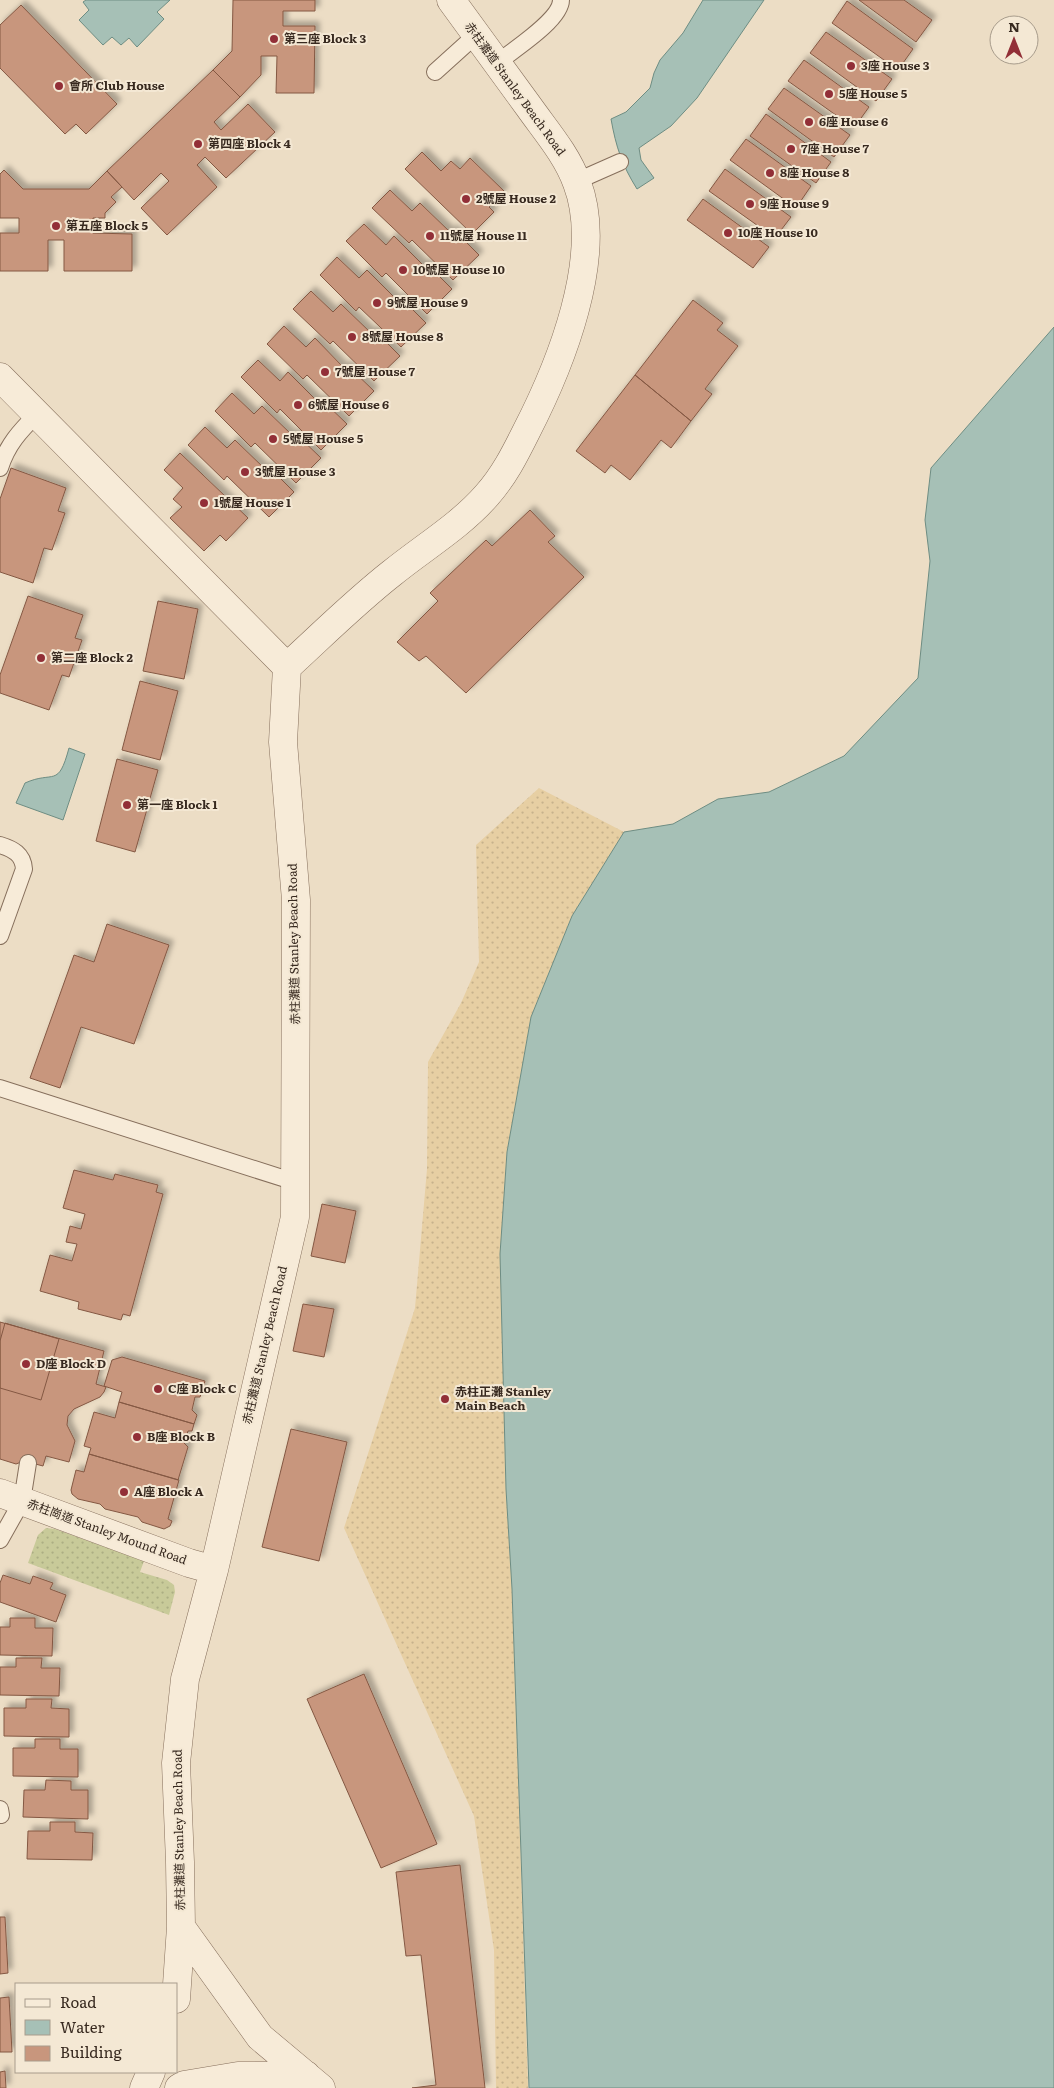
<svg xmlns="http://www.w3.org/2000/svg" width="1054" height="2088" font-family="Literata,'Noto Sans TC',serif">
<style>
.grass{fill:url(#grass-dots)}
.sand{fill:url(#sand-dots)}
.water{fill:#a6c0b6;stroke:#6e8d83}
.building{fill:#c8967d;stroke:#845843;filter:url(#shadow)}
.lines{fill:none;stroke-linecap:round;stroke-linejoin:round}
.service-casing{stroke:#866f5c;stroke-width:18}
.minor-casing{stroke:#866f5c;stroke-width:29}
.service{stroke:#f7ebd8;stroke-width:16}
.minor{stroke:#f7ebd8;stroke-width:28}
.poi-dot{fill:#922f37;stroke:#f4e8d4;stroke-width:2}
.labels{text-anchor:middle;stroke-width:4;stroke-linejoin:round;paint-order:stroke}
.poi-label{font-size:12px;font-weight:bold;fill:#37291f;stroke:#f4e8d4;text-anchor:start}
.street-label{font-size:12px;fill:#37291f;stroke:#f4e8d4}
</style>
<defs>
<pattern id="grass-dots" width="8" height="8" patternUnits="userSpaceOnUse" patternTransform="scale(1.25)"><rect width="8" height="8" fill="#c8ca99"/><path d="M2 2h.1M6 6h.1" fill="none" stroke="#acae83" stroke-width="1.8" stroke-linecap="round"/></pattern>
<pattern id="sand-dots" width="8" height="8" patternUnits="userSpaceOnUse" patternTransform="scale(1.25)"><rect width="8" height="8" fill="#e7cfa3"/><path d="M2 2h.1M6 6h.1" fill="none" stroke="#c7b28c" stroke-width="1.8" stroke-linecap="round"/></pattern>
<filter id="shadow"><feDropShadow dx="4.5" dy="-4.5" stdDeviation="2.5" flood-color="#0004"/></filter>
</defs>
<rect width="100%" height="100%" fill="#ecddc5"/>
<!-- grass -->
<path class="grass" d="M46,1528L55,1529L144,1561L140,1572L167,1580L174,1585L175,1592L169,1615L28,1563L38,1535Z"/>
<!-- sand -->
<path class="sand" d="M539,788L624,832L572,916L531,1017L507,1152L500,1254L506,1489L512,1589L528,2088H496L494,1950L474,1816L344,1528L415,1308L427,1169L428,1062L461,1003L479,962L476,845Z"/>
<!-- water -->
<path class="water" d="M86,0H170L157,12L164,19L137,47L129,38L121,45L112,37L103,45L79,20L89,10L83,2Z
M703,0H764L697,98L671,126L639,148L641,160L654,178L637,189C622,165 616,147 611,119L626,112L650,88L654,73L660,60L683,33Z
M1054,327V2088H529L512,1589L506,1489L500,1254L507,1152L531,1017L572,916L624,832L673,824L718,799L769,792L844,756L918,678L930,561L925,520L931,468Z
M69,748L85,754L63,820L16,803L25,783C54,770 58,789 69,748Z"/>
<!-- building -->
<path class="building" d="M233,0H315V11H283V26H315L314,93H276L277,56H261V75L240,97L213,70L232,51Z
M859,0H904L932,20L916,42Z
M847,1L913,49L898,70L832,23Z
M21,5L117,104L86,134L76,124L65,134L0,68V25Z
M826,32L892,79L876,101L810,53Z
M804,60L869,107L854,128L788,81Z
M213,70L240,97L214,122L221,130L248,104L275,132L226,178L205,157L197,165L217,187L167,235L141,208L169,181L161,173L134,200L107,171Z
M784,88L850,135L834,157L768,109Z
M766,114L831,162L816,183L750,136Z
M746,139L811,186L796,208L730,160Z
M422,152L441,171L451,161L460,169L470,158L504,191L489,207L494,212L472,234L405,169Z
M725,169L791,217L775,238L709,191Z
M4,170L23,189H89L107,171L122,187L111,197L116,202L105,213V218H93V233L132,234V271H64V240H48V271H0V233H19V218H0V174Z
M390,190L412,211L420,203L450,232L453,229L479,255L453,280L412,240L409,243L372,208Z
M703,199L769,247L753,268L687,220Z
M364,224L386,245L394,236L424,266L426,263L452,289L427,314L386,273L382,277L346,241Z
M337,257L359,278L367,270L397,300L400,297L426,323L401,347L359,307L356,311L320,275Z
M311,291L333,312L341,304L371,333L374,330L400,356L374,381L333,341L330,344L293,309Z
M693,300L723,323L717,330L738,346L705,389L712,394L691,421L635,375Z
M284,326L306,347L315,338L344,368L347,365L374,391L349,416L307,375L303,379L267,344Z
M258,360L280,381L288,372L318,402L321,399L347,424L321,450L280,409L277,413L241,377Z
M635,375L691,421L671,448L661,440L630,480L611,465L605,473L576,451Z
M232,393L254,414L262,406L292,435L295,433L321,458L296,483L255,443L251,447L215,411Z
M205,427L227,448L235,440L265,469L268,466L294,492L269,517L227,476L224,480L188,445Z
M180,453L248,518L226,541L220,535L204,551L170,518L182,507L173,499L183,488L164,470Z
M11,468L66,488L58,511L65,513L52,550L44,548L33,583L0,572V499Z
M530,510L555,536L548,542L584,577L466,693L426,656L419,661L397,642L438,601L430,593L486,540L492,546Z
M28,596L83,615L75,638L82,640L69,677L62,675L49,710L0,693V675Z
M158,601L198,609L184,679L143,671Z
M140,681L178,691L160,760L122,750Z
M117,759L158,770L135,852L96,841Z
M107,924L169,945L134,1044L81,1027L60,1088L30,1078L74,955L94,962Z
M74,1170L113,1180L115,1174L158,1185L156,1192L163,1194L130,1316L123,1314L121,1320L78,1309L79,1302L40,1291L50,1255L72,1261L77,1244L66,1242L70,1226L81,1229L85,1214L63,1208Z
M322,1204L356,1211L345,1263L311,1256Z
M303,1304L334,1309L324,1357L293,1351Z
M0,1322L104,1351L96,1384L106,1387L104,1392L100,1397L74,1409L68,1416L67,1425L75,1441L69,1462L46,1456L43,1466L24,1461L16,1464L0,1459Z
M5,1323L59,1339L41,1400L0,1388V1341Z
M122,1357L205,1381L200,1397H195L192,1410L197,1415L194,1424L119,1402L122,1392L104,1386L112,1360Z
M119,1402L194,1424L192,1431H188L184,1443L188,1447L178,1480L89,1454L91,1448L84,1446L94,1412L115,1418Z
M291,1429L347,1442L319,1561L262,1547Z
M89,1454L179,1480L168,1519L172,1521L170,1526L164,1529L142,1522L138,1517L105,1509L100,1504L78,1499L72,1494L71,1490L76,1470L84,1472Z
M3,1575L30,1584L33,1576L53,1583L50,1589L66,1595L56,1622L0,1602V1583Z
M10,1618H35V1628H53L52,1656L0,1655V1627H10Z
M16,1658H42L41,1668H60L59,1696L0,1695V1667H16Z
M364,1674L437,1844L381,1868L307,1699Z
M26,1699H52L51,1708L69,1709V1737L4,1736V1708H26Z
M35,1739H60V1749H78V1777L13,1776V1748H35Z
M46,1780L71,1781V1790H88V1819L23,1817L24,1790H45Z
M50,1822H75V1832L93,1833L92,1860L27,1859L28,1831H50Z
M460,1865L485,2088H412L436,2085L421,1955L406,1956L396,1872Z
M0,1917H5L8,1973L0,1974Z
M9,1997L12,2052H0V1998Z
M5,2071L6,2088H0V2072Z"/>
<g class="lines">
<!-- service casing -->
<g class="service-casing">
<path id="service" d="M497,63C513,50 561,20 561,0
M435,72L476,35
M577,181L620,162
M0,468C7,445 20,431 37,414
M0,845C13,849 23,854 24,869L0,936
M0,1088L295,1182
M0,1540L22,1501L28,1463
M0,1809L1,1815"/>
</g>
<!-- minor casing -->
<g class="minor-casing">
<path id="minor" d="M0,377L287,667
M0,1493L189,1563L214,1570
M181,1927L260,2037L321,2088
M176,1999L181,1927L180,1862L176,1763L185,1679L214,1570L295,1217L296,900L283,742L287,667C322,635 355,602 392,573C424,547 460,526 487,495C504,476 515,454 526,432C560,366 605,256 577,183C567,155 546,131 529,107C503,71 477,36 451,0
M144,2088L151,2072
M179,2088L184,2085L238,2076L306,2075"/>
</g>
<!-- service -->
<use href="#service" class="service"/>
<!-- minor -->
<use href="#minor" class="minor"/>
</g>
<!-- markers -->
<g class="poi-dot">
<circle cx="274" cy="39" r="5"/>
<circle cx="851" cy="66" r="5"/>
<circle cx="59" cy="86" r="5"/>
<circle cx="829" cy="94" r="5"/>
<circle cx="809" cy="122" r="5"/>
<circle cx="198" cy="144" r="5"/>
<circle cx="791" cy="149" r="5"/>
<circle cx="770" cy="173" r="5"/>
<circle cx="466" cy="199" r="5"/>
<circle cx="750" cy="204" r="5"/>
<circle cx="56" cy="226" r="5"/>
<circle cx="728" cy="233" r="5"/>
<circle cx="430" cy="236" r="5"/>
<circle cx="403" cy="270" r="5"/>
<circle cx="377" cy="303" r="5"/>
<circle cx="352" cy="337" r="5"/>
<circle cx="325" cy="372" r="5"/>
<circle cx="298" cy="405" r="5"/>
<circle cx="273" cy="439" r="5"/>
<circle cx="245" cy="472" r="5"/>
<circle cx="204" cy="503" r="5"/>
<circle cx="41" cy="658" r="5"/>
<circle cx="127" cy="805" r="5"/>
<circle cx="26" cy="1364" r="5"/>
<circle cx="158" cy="1389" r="5"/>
<circle cx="445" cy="1399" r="5"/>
<circle cx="137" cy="1437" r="5"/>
<circle cx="124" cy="1492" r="5"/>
</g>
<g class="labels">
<!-- poi labels -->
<g class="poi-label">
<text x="284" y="43">第三座 Block 3</text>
<text x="861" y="70">3座 House 3</text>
<text x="69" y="90">會所 Club House</text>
<text x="839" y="98">5座 House 5</text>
<text x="819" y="126">6座 House 6</text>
<text x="208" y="148">第四座 Block 4</text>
<text x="801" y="153">7座 House 7</text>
<text x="780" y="177">8座 House 8</text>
<text x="476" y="203">2號屋 House 2</text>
<text x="760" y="208">9座 House 9</text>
<text x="66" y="230">第五座 Block 5</text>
<text x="738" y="237">10座 House 10</text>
<text x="440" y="240">11號屋 House 11</text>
<text x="413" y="274">10號屋 House 10</text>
<text x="387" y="307">9號屋 House 9</text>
<text x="362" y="341">8號屋 House 8</text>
<text x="335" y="376">7號屋 House 7</text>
<text x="308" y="409">6號屋 House 6</text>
<text x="283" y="443">5號屋 House 5</text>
<text x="255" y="476">3號屋 House 3</text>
<text x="214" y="507">1號屋 House 1</text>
<text x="51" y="662">第二座 Block 2</text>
<text x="137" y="809">第一座 Block 1</text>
<text x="36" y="1368">D座 Block D</text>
<text x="168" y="1393">C座 Block C</text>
<text x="455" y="1396">赤柱正灘 Stanley<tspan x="455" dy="14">Main Beach</tspan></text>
<text x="147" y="1441">B座 Block B</text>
<text x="134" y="1496">A座 Block A</text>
</g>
<!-- street labels -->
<g class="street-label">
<text transform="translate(515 89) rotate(54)" y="4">赤柱灘道 Stanley Beach Road</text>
<text transform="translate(294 944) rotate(-91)" y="4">赤柱灘道 Stanley Beach Road</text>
<text transform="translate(265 1345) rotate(-77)" y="4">赤柱灘道 Stanley Beach Road</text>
<text transform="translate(107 1532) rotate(20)" y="4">赤柱崗道 Stanley Mound Road</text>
<text transform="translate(179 1830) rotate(-91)" y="4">赤柱灘道 Stanley Beach Road</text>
</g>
</g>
<!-- legend -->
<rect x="15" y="1983" width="162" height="90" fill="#f4e8d4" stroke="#a89c8c"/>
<rect x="25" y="1999" width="25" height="8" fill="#f7ebd8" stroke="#a89c8c"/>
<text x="60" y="2008" font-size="15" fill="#37291f">Road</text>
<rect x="25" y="2020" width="25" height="15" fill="#a6c0b6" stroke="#a89c8c"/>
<text x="60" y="2033" font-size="15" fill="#37291f">Water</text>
<rect x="25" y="2046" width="25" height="15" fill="#c8967d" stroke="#a89c8c"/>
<text x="60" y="2058" font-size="15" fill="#37291f">Building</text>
<!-- north arrow -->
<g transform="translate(1014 40)"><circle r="24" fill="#f4e8d4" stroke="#a89c8c"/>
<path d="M0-4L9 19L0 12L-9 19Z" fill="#922f37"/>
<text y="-8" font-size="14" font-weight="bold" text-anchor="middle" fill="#37291f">N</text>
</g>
</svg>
